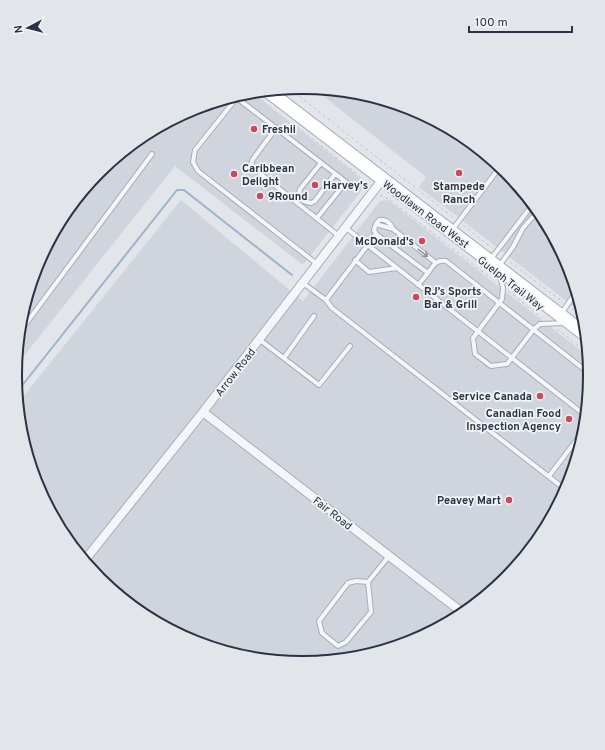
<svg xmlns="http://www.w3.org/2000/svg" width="605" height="750" font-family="Overpass,sans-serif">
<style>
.built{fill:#d0d5dd}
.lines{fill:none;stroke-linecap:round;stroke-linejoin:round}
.stream{stroke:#9eb2cb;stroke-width:2}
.lane-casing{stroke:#a7adb5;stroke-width:6}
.street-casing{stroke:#a7adb5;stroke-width:10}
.primary-casing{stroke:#a2aab7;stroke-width:15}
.path{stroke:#c0c3ca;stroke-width:1;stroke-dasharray:3 3;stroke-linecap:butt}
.lane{stroke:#f5f6f9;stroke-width:4}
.street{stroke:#f5f6f9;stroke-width:8}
.primary{stroke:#fff;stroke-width:13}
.oneway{stroke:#90949e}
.poi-dot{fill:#cf485a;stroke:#f2f5f8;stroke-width:1.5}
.labels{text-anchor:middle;stroke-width:3.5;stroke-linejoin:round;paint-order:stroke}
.poi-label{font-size:11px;font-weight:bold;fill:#2a3343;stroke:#f2f5f8;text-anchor:start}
.street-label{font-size:11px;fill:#2a3343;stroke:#f2f5f8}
.rim{fill:none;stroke:#2a3343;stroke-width:2}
</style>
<rect width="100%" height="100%" fill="#e2e6eb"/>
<!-- built -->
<path class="built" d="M313,88L359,93L413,109L462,136L506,172L542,215L568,265L583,314L419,187L426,177Z
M252,92L357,175L361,182L362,190L303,265L175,166L16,366L21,319L37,265L64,215L99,172L143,136L193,109Z
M181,200L303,301L380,201L388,200L588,356L590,375L584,431L568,485L541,535L506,578L462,614L412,641L358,657L302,662L246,657L192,641L143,614L99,578L63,535L37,485L20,431L18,403Z"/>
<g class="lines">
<!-- stream -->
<path class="stream" d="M17,392L177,190H184L292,275"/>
<!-- lane casing -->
<g class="lane-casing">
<path id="lane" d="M239,95L195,150L193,162L198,171L317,264
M237,98L276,128L253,159L251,164L253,168L339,236
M276,128L346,182L317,218
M321,163L300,189L299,194L303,201L311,203L315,201L335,174
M376,224L379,220C386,219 390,222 393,229
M346,228L586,416
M452,230L500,167
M376,234L374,230L376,224L393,229L436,263
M355,260L369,272L397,268
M490,260L533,204
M499,266L513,247L523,228L538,211
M428,273C433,266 436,259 446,261L590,374
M499,273L503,288L502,299L473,338L475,354L491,366L507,364L534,329L540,324L565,323
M303,283L326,300L332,308L566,490
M326,300L376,234L428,273L418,285
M561,314L576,292
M19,333L152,154
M260,340L319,385L350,346
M284,358L314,316
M549,476L585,429
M368,582L356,581L348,583L319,621L322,633L338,646L346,642L371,612L368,582L389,556"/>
</g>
<!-- street casing -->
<g class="street-casing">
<path id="street" d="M203,412L463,613
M85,560L203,412L382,180"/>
</g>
<!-- primary casing -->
<g class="primary-casing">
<path id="primary" d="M268,91L586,335"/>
</g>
<!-- path -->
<path class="path" d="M290,89L454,218
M254,92L259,96
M293,123L359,176L362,182L368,186
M380,195L390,200L496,282
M463,225L492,248
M510,262L563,302
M508,291L542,318
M572,309L584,319
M557,329L588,353
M476,368L478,365
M454,396L460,388"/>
<!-- lane -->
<use href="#lane" class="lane"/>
<!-- street -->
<use href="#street" class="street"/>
<!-- primary -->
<use href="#primary" class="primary"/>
</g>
<!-- one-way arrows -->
<defs><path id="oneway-shaft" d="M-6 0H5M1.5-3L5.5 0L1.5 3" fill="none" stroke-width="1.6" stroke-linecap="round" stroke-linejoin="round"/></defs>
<use class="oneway" href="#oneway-shaft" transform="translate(423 253) rotate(37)"/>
<!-- markers -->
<g class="poi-dot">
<circle cx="254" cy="129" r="4"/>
<circle cx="459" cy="173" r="4"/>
<circle cx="234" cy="174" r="4"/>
<circle cx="315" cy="185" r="4"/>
<circle cx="260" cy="196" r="4"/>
<circle cx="422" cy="241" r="4"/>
<circle cx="416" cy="297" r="4"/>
<circle cx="540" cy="396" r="4"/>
<circle cx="569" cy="419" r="4"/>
<circle cx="509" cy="500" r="4"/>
</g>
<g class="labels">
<!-- poi labels -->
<g class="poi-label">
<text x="262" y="133">Freshii</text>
<text x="242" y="172">Caribbean<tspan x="242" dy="13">Delight</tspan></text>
<text x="323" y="189">Harvey's</text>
<text x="459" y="190" text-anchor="middle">Stampede<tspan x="459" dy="13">Ranch</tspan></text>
<text x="268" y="200">9Round</text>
<text x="414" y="245" text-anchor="end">McDonald's</text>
<text x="424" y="295">RJ’s Sports<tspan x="424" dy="13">Bar &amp; Grill</tspan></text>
<text x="532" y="400" text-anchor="end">Service Canada</text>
<text x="561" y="417" text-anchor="end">Canadian Food<tspan x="561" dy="13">Inspection Agency</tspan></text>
<text x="501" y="504" text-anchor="end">Peavey Mart</text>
</g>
<!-- street labels -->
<g class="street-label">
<text transform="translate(426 214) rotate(37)" y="4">Woodlawn Road West</text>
<text transform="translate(511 283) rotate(38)" y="4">Guelph Trail Way</text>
<text transform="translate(235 372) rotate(-52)" y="4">Arrow Road</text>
<text transform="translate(333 513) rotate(38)" y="4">Fair Road</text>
</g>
</g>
<!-- crop -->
<path d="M0 0H605V750H0ZM302 94H303A280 280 0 0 1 583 374V376A280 280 0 0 1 303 656H302A280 280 0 0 1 22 376V374A280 280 0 0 1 302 94Z" fill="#e2e5ea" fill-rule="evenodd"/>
<path class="rim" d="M302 94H303A280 280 0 0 1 583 374V376A280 280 0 0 1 303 656H302A280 280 0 0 1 22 376V374A280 280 0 0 1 302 94Z"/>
<!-- north arrow -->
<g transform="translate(28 28) rotate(263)" stroke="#f2f5f8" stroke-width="3" paint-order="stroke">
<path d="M0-3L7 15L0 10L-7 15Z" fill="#2a3343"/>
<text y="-6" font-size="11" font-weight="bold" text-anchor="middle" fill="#2a3343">N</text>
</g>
<!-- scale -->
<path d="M469 26v6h103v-6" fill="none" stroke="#2a3343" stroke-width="2"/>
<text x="475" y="26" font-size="12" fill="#2a3343" stroke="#f2f5f8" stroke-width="3" paint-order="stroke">100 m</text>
</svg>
